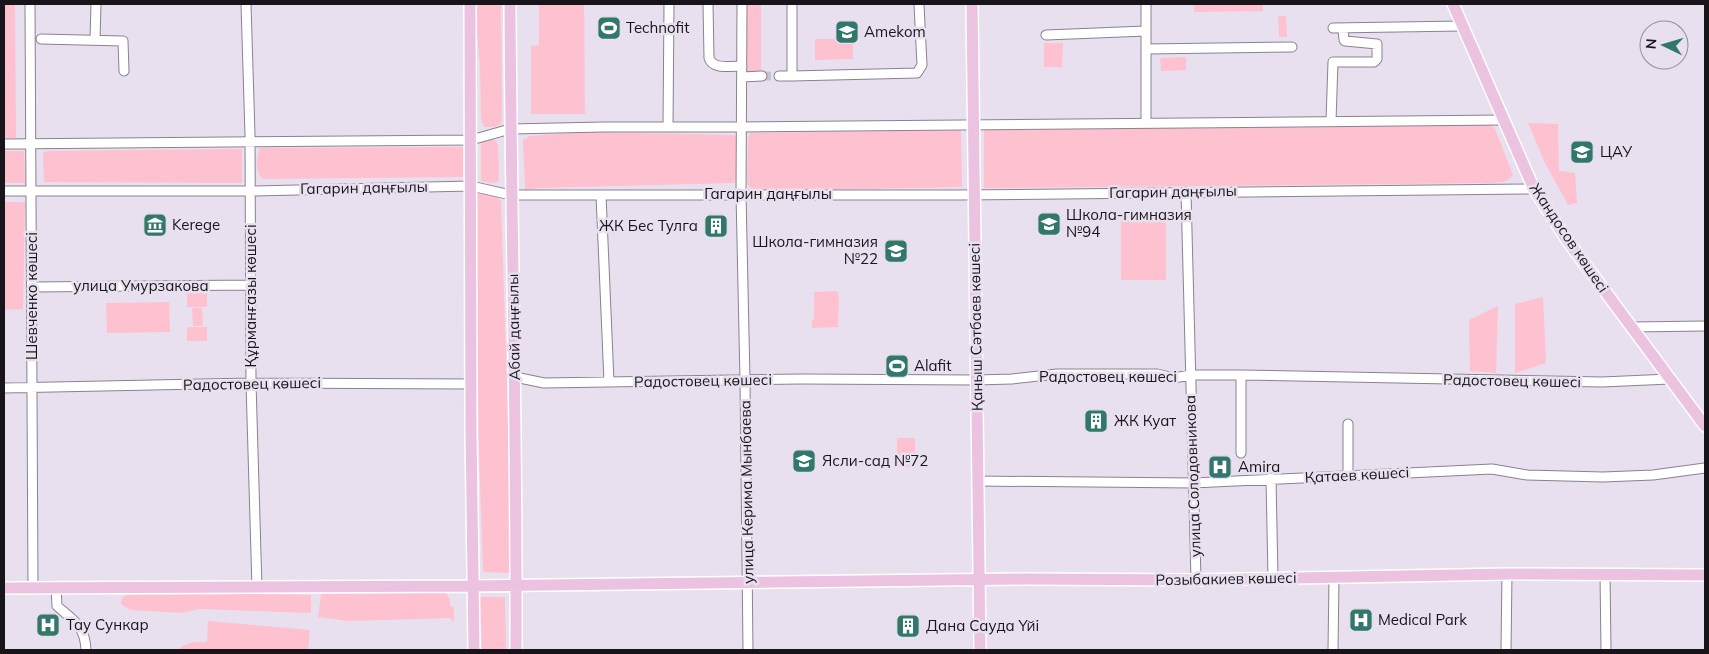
<svg xmlns="http://www.w3.org/2000/svg" width="1709" height="654" font-family="Mulish,sans-serif">
<style>
.green{fill:#fec1d0}
.lines{fill:none;stroke-linecap:round;stroke-linejoin:round}
.minor-tunnel{stroke:#c9c2ce;stroke-width:9;stroke-dasharray:9 4.5;stroke-linecap:butt}
.minor-casing{stroke:#89828f;stroke-width:11}
.major-casing{stroke:#fff;stroke-width:14}
.minor{stroke:#fff;stroke-width:9}
.major{stroke:#ecc2e1;stroke-width:11}
.labels{text-anchor:middle;stroke-width:5;stroke-linejoin:round;paint-order:stroke}
.poi-label{font-size:15px;fill:#18151a;stroke:#e8e0ee;text-anchor:start}
.street-label{font-size:15px;fill:#18151a;stroke:#e8e0ee}
</style>
<rect width="100%" height="100%" fill="#e8e0ee"/>
<!-- green -->
<path class="green" d="M4,4H15L16,138H4Z
M477,4H501L502,118L501,124L495,127H484L481,118L480,64L477,34Z
M539,4H584L585,114H531V46L539,45Z
M746,4H761V71L746,73Z
M1194,4H1263V11L1194,12Z
M1278,16H1286L1287,37H1279Z
M815,39H853V59L815,60Z
M1044,43H1063L1062,67H1044Z
M1186,57V70L1161,71L1160,58Z
M1528,123L1558,124L1559,171L1575,173L1577,203L1568,205L1545,163Z
M1478,124L1491,125L1495,129L1513,175C1508,182 1502,182 1493,183L984,188V130Z
M961,130L962,187L762,191L752,189L747,184L748,138L750,133Z
M583,132L734,135L736,137V179L734,183L539,188L525,190L523,140L530,136Z
M484,139L495,140L498,144L499,179L496,183L484,182L481,180V145Z
M463,147V177L263,179C255,174 256,156 260,148Z
M242,149V183L44,182L43,153L47,151Z
M4,151H24L25,183H4Z
M477,194C486,194 495,194 501,201L510,480L509,573L483,572L479,451L475,198Z
M4,202H25L23,309L4,310Z
M1121,220H1166V280H1121Z
M836,291L839,295L838,327L812,328V320L814,319V292Z
M187,293H207V307H187Z
M1543,297L1546,363L1515,373V304Z
M169,302L170,332L107,333L106,303Z
M1498,306L1496,373L1470,371L1469,320Z
M192,308H202L203,326H193Z
M187,327H207V341H187Z
M897,438H915V467H897Z
M446,593L450,600V606L454,607V622L450,618L349,621L318,617L321,594Z
M255,594L311,595V613L199,609L182,613L130,610L121,604L122,598L127,595Z
M480,597H505L506,650H482Z
M208,621L310,630L308,650H313H177C185,643 196,641 207,642Z"/>
<g class="lines">
<!-- minor-tunnel -->
<path class="minor-tunnel" d="M762,76H779"/>
<!-- minor casing -->
<g class="minor-casing">
<path id="minor" d="M30,4L33,588
M246,4L250,135L251,383L257,588
M708,4L709,58C713,70 731,66 742,66
M742,4L741,194L745,380L748,650
M792,4V76L917,73L922,65L919,4
M1333,28L1462,26
M1046,35L1146,31
M41,39L123,41L124,71
M95,40L96,4
M1146,49L1292,47
M779,76H792
M742,77L762,76
M1331,121L1333,62H1374L1377,59V44L1345,41L1344,40L1343,28
M1146,123V4
M668,127L669,4
M4,144L471,140L510,129L604,127H741L1504,120
M4,191H250L471,186L511,195H959L1534,189
M1186,192L1196,580
M601,195L609,382
M32,287L251,285
M1632,327L1705,326
M515,377L544,383L802,379L976,380L1012,379L1057,374H1157L1174,378L1190,375H1241L1602,382L1670,379
M4,388L251,383L471,384
M1348,424V475
M1241,453V375
M1271,478L1273,578
M977,481L1193,483L1492,469L1527,475L1603,477L1653,475L1705,468
M1605,574L1606,650
M56,588L57,606C74,621 85,626 86,650
M1333,650L1334,578
M1506,650L1507,574"/>
</g>
<!-- major casing -->
<g class="major-casing">
<path id="major" d="M470,4L471,430L474,650
M510,4C511,219 517,435 516,650
M972,4L980,650
M1453,4L1534,189L1567,240L1705,426
M4,588L474,586L1026,579L1196,580L1507,574L1705,575"/>
</g>
<!-- minor -->
<use href="#minor" class="minor"/>
<!-- major -->
<use href="#major" class="major"/>
</g>
<!-- icons -->
<defs>
<g id="stadium-square" transform="scale(1.25)"><rect x="-9" y="-9" width="18" height="18" rx="4" fill="#32776c" stroke="#e8e0ee"/><path d="M0-5a6.5 5 0 1 0 0 10a6.5 5 0 1 0 0-10ZM-3.5-1.8h7v3.6h-7Z" fill="#fff"/></g>
<g id="school-square" transform="scale(1.25)"><rect x="-9" y="-9" width="18" height="18" rx="4" fill="#32776c" stroke="#e8e0ee"/><path d="M0-5L7-2L0 1L-7-2ZM-4 1L0 2.5L4 1V4Q0 6-4 4Z" fill="#fff"/></g>
<g id="university-square" transform="scale(1.25)"><rect x="-9" y="-9" width="18" height="18" rx="4" fill="#32776c" stroke="#e8e0ee"/><path d="M0-5L7-2L0 1L-7-2ZM-4 1L0 2.5L4 1V4Q0 6-4 4Z" fill="#fff"/></g>
<g id="museum-square" transform="scale(1.25)"><rect x="-9" y="-9" width="18" height="18" rx="4" fill="#32776c" stroke="#e8e0ee"/><path d="M0-6L6-3V-2H-6V-3ZM-5-1h2V3h-2ZM-1-1h2V3h-2ZM3-1h2V3H3ZM-6 4H6V6H-6Z" fill="#fff"/></g>
<g id="building-square" transform="scale(1.25)"><rect x="-9" y="-9" width="18" height="18" rx="4" fill="#32776c" stroke="#e8e0ee"/><path d="M-4-6H4V6H1V3H-1V6H-4ZM-2.5-4.3h1.7v1.8h-1.7ZM.8-4.3h1.7v1.8H.8ZM-2.5-1h1.7V.8h-1.7ZM.8-1h1.7V.8H.8Z" fill="#fff"/></g>
<g id="hospital-square" transform="scale(1.25)"><rect x="-9" y="-9" width="18" height="18" rx="4" fill="#32776c" stroke="#e8e0ee"/><path d="M-5-5h3v3.5h4V-5h3V5h-3V1.5h-4V5h-3Z" fill="#fff"/></g>
</defs>
<g fill-rule="evenodd">
<use href="#stadium-square" x="609" y="28"/>
<use href="#school-square" x="847" y="32"/>
<use href="#university-square" x="1582" y="152"/>
<use href="#school-square" x="1049" y="224"/>
<use href="#museum-square" x="155" y="225"/>
<use href="#building-square" x="716" y="226"/>
<use href="#school-square" x="896" y="251"/>
<use href="#stadium-square" x="897" y="366"/>
<use href="#building-square" x="1096" y="421"/>
<use href="#school-square" x="804" y="461"/>
<use href="#hospital-square" x="1220" y="467"/>
<use href="#hospital-square" x="1361" y="620"/>
<use href="#hospital-square" x="48" y="625"/>
<use href="#building-square" x="908" y="626"/>
</g>
<g class="labels">
<!-- poi labels -->
<g class="poi-label">
<text x="626" y="33">Technofit</text>
<text x="864" y="37">Amekom</text>
<text x="1600" y="157">ЦАУ</text>
<text x="1066" y="220">Школа-гимназия<tspan x="1066" dy="17">№94</tspan></text>
<text x="172" y="230">Kerege</text>
<text x="698" y="231" text-anchor="end">ЖК Бес Тулга</text>
<text x="878" y="247" text-anchor="end">Школа-гимназия<tspan x="878" dy="17">№22</tspan></text>
<text x="914" y="371">Alafit</text>
<text x="1114" y="426">ЖК Куат</text>
<text x="822" y="466">Ясли-сад №72</text>
<text x="1238" y="472">Amira</text>
<text x="1378" y="625">Medical Park</text>
<text x="66" y="630">Тау Сункар</text>
<text x="926" y="631">Дана Сауда Үйі</text>
</g>
<!-- street labels -->
<g class="street-label">
<text transform="translate(364 188) rotate(-1)" y="5">Гагарин даңғылы</text>
<text transform="translate(1173 192) rotate(-1)" y="5">Гагарин даңғылы</text>
<text x="768" y="199">Гагарин даңғылы</text>
<text transform="translate(1569 238) rotate(56)" y="5">Жандосов көшесі</text>
<text x="141" y="291">улица Умурзакова</text>
<text transform="translate(32 296) rotate(-90)" y="5">Шевченко көшесі</text>
<text transform="translate(251 296) rotate(-90)" y="5">Құрманғазы көшесі</text>
<text transform="translate(514 327) rotate(-91)" y="5">Абай даңғылы</text>
<text transform="translate(976 327) rotate(-91)" y="5">Қаныш Сәтбаев көшесі</text>
<text x="1108" y="382">Радостовец көшесі</text>
<text transform="translate(703 381) rotate(-1)" y="5">Радостовец көшесі</text>
<text transform="translate(1512 381) rotate(1)" y="5">Радостовец көшесі</text>
<text transform="translate(252 384) rotate(-1)" y="5">Радостовец көшесі</text>
<text transform="translate(1357 475) rotate(-3)" y="5">Қатаев көшесі</text>
<text transform="translate(1193 476) rotate(-92)" y="5">улица Солодовникова</text>
<text transform="translate(747 492) rotate(-91)" y="5">улица Керима Мынбаева</text>
<text transform="translate(1226 579) rotate(-1)" y="5">Розыбакиев көшесі</text>
</g>
</g>
<!-- border -->
<rect width="1709" height="654" fill="none" stroke="#18151a" stroke-width="10"/>
<!-- north arrow -->
<g transform="translate(1664 45) rotate(275)"><circle r="24" fill="#e8e0ee" stroke="#958f99"/>
<path d="M0-4L9 19L0 12L-9 19Z" fill="#32776c"/>
<text y="-8" font-size="14" font-weight="bold" text-anchor="middle" fill="#18151a">N</text>
</g>
</svg>
